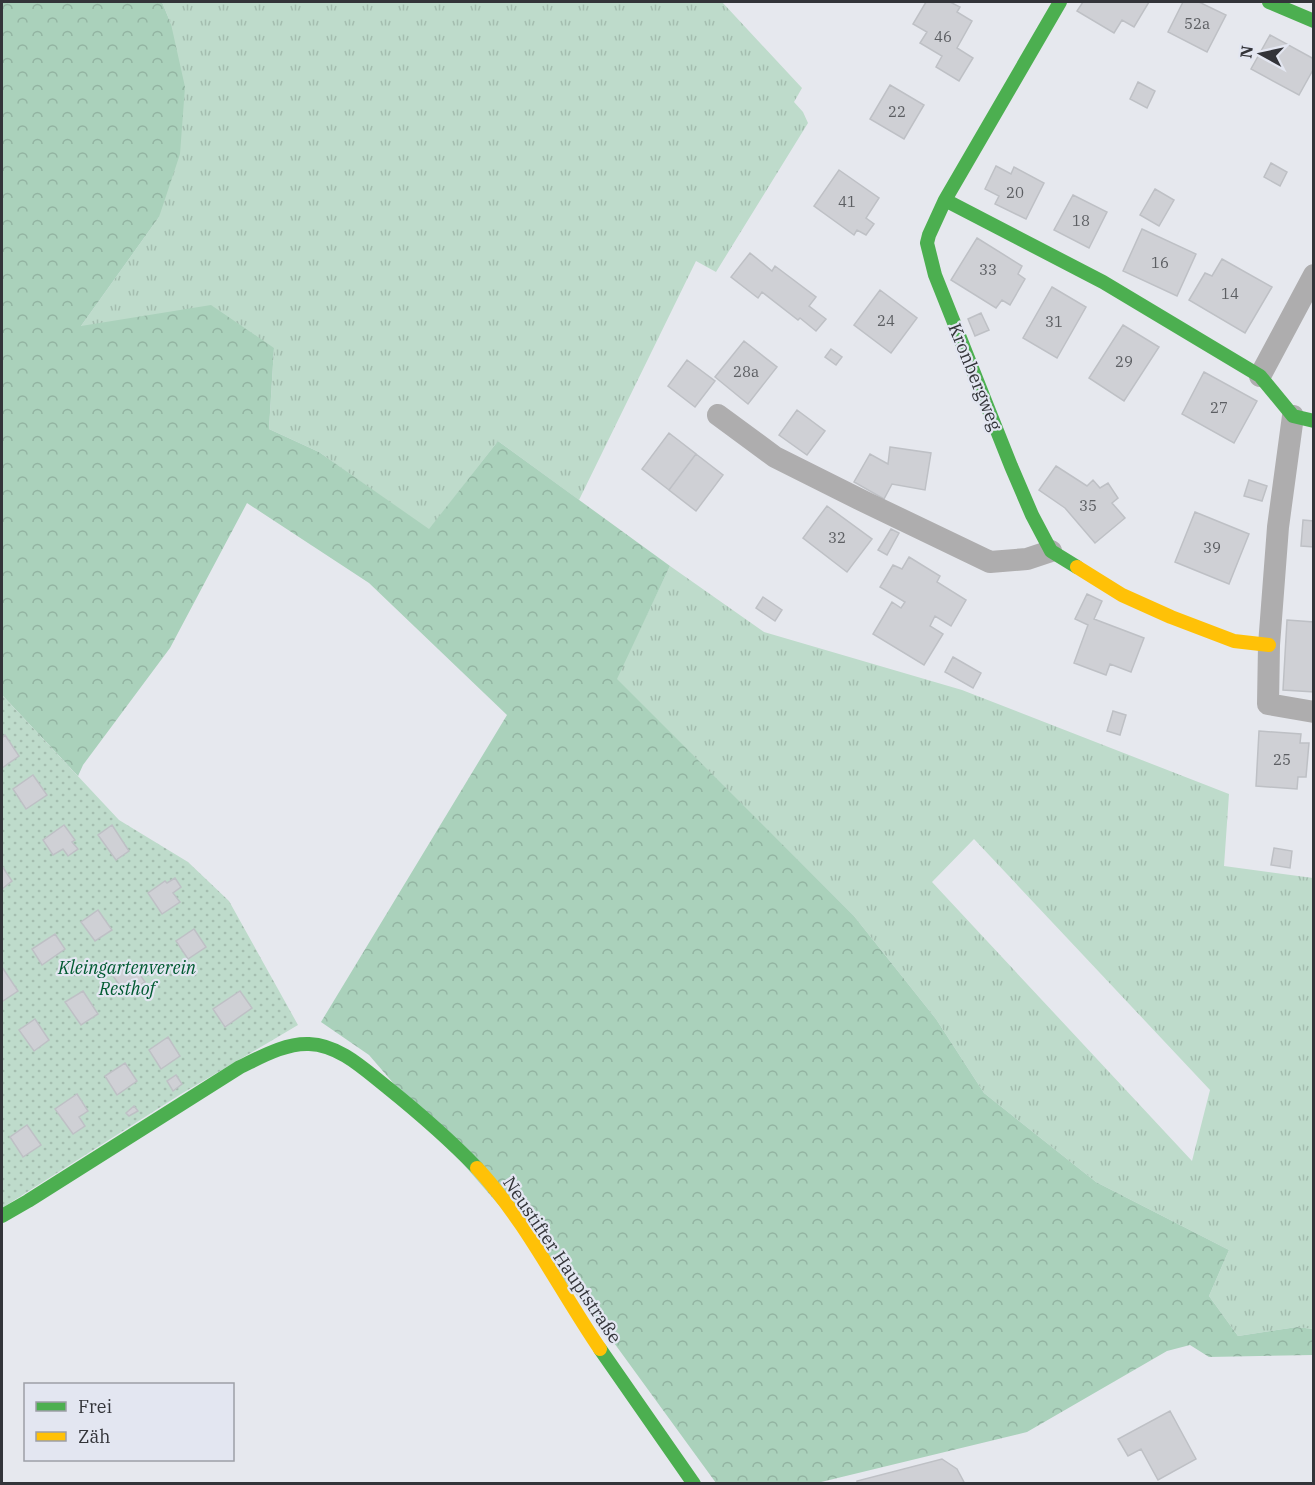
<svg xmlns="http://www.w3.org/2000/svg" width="1315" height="1485" font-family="'IBM Plex Serif',serif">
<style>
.grass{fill:url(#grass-tufts);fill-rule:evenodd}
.forest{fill:url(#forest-crowns)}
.park{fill:url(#park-dots)}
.building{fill:#cfd0d5;stroke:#bec0c5;stroke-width:1.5}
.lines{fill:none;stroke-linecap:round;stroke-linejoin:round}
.street{stroke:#aeadae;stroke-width:22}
.fast{stroke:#4caf50;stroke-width:14}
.slow{stroke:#ffc107;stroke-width:14}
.labels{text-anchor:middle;stroke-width:4.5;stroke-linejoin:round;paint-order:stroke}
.number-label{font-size:15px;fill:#5c5e62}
.street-label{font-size:18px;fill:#333439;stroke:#e3e6f1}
.park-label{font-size:18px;font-style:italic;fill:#005a31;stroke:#e3e6f1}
</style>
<defs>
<pattern id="grass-tufts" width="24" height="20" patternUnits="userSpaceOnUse" patternTransform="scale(1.5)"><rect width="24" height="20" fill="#bedbcb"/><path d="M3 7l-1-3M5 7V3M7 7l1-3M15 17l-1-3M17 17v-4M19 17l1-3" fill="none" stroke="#a4bdaf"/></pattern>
<pattern id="forest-crowns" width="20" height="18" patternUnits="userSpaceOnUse" patternTransform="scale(1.5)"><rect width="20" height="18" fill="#aad1bb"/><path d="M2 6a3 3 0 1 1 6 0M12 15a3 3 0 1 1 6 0" fill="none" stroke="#93b4a2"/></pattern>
<pattern id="park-dots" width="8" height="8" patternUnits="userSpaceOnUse" patternTransform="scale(1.5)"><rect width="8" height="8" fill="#bedbcb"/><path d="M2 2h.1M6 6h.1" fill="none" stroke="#a4bdaf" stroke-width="1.8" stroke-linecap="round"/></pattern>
</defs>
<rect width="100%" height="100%" fill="#e6e8ee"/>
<!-- grass -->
<path class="grass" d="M162,2H722L802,88L794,102L803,112L808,123L716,272L696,261L579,500L498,441L429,530L319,452L269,429L274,348L81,326L159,217L171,24Z
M670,566L764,632L962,690L1229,794L1224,866L1313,878V1329L1297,1327L1238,1336L1209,1296L1229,1250L1096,1182L984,1093L936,1019L854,916L616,679ZM974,839L1210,1090L1192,1161L932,882Z"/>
<!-- forest -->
<path class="forest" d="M2,2H162L171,24L185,87L180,154L159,217L81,326L211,305L274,348L269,429L319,452L429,529L498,441L670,566L617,679L854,916L936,1019L984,1093L1096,1182L1229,1250L1209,1296L1238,1336L1297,1327L1313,1329V1355L1209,1357L1190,1345L1167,1351L1027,1432L817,1483H716L593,1314L369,1055L321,1022L507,715L369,583L247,503L170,648L83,765L78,776L2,695Z"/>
<!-- park -->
<path class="park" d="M2,695L119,820L188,862L229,901L298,1025L181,1094L2,1208Z"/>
<!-- building -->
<path class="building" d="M926,2H950L960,7L957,12L972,21L957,48L973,58L959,81L936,67L942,56L920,43L927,32L913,24Z
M1083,2H1149L1134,27L1122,20L1114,33L1077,11Z
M1183,2H1199L1226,15L1207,52L1168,32Z
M1270,35L1314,59V68L1299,95L1251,69Z
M1138,82L1155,91L1147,108L1130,99Z
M890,85L924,105L904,139L870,119Z
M1271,163L1287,172L1280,186L1264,177Z
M996,166L1011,174L1014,167L1044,183L1026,219L995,204L999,196L985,189Z
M839,170L879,198L866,218L874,224L866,235L857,230L854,235L814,206Z
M1155,189L1174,200L1159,226L1140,215Z
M1073,195L1107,212L1089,248L1054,230Z
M1142,229L1196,254L1177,296L1123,271Z
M977,238L1022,266L1018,274L1025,279L1010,305L1002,300L996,308L951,280Z
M750,253L772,271L775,266L816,297L809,306L826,319L816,331L800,318L798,320L762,292L758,298L731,277Z
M1222,259L1272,287L1245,333L1189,300L1205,273L1212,276Z
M1052,287L1086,307L1057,358L1023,338Z
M880,290L917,318L891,353L854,325Z
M981,313L989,330L975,336L968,319Z
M1123,325L1159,347L1124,401L1089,378Z
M744,341L777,367L748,404L715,377Z
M831,349L842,357L836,365L825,357Z
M687,360L715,381L695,407L668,386Z
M1204,372L1257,401L1234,443L1182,414Z
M797,410L825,431L807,455L779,435Z
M669,433L696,454L669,490L642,469Z
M890,447L931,453L925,490L892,484L884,499L854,482L870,454L888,464Z
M696,454L723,475L696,511L669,490Z
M1056,466L1087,486L1093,480L1100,488L1108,483L1118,498L1112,503L1125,518L1095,543L1065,508L1039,490Z
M1249,480L1267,486L1262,501L1244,496Z
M827,506L872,539L847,572L803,538Z
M1195,512L1249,534L1229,584L1175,562Z
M1303,520L1314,521V547L1301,546Z
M891,529L899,533L887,555L878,550Z
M909,557L940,576L937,582L966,600L951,626L935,616L930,626L943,634L924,665L873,634L892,602L901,608L905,602L880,587L893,565L902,569Z
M1087,594L1102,601L1094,619L1144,638L1131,672L1110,664L1106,675L1074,663L1088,625L1075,619Z
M763,597L782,610L775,621L756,608Z
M1287,620L1314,622V692L1283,690Z
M953,657L981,673L973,688L945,672Z
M1113,711L1126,715L1120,735L1107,731Z
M1259,731L1301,734L1300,743H1309L1306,777H1298L1297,789L1256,786Z
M5,735L19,756L2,768V738Z
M33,775L47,795L26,809L13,789Z
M64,825L75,840L72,842L78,849L68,856L63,849L53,855L43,840Z
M112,825L129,851L116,860L98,835Z
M1274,848L1292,851L1290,868L1271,865Z
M2,866L12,881L2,889Z
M175,878L181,887L173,893L180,902L162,914L148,893L165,881L167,883Z
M98,910L112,930L95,941L81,922Z
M194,929L206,947L188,959L176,941Z
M55,934L65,949L42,965L32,949Z
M132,963L145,982L126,994L113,976Z
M2,967L18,991L3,1001L2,999Z
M83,991L98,1014L81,1025L65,1002Z
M240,991L252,1008L225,1027L213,1009Z
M35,1019L49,1040L34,1051L19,1030Z
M168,1037L180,1056L161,1069L149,1050Z
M125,1063L137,1081L117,1095L105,1076Z
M176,1075L182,1084L173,1091L167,1081Z
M77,1094L88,1111L79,1117L85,1126L73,1134L55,1109Z
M134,1106L138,1111L129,1116L126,1113Z
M27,1125L41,1145L23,1157L10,1137Z
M1170,1411L1196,1459L1158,1480L1141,1449L1128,1456L1118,1439Z
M942,1459L957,1469L965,1484H857V1481Z"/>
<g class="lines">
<!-- street -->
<path class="street" d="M1260,376L1314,275
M718,415L775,457L865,502L990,562L1027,559L1051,551
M1293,416L1278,527L1269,645L1268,704L1314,712"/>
<!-- fast -->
<path class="fast" d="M1060,2L945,200L1103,282L1260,376L1293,416L1314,421
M1269,2L1314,21
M945,200L929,235L927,243L935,275L1011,466L1032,515L1051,551L1077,567
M2,1216L28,1201L240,1067C261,1057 285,1043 309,1044C340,1045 365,1070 388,1088C419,1113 449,1139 477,1168
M600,1349L694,1484"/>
<!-- slow -->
<path class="slow" d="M1077,567L1122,595L1171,617L1234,641L1269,645
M477,1168C526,1221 559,1289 600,1349"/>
</g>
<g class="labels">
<!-- number labels -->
<g class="number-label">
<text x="1197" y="29">52a</text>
<text x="943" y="42">46</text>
<text x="897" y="117">22</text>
<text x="1015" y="198">20</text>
<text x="847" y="207">41</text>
<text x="1081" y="226">18</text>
<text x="1160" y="268">16</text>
<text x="988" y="275">33</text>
<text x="1230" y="299">14</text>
<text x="886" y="326">24</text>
<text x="1054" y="327">31</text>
<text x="1124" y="367">29</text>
<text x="746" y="377">28a</text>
<text x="1219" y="413">27</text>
<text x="1088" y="511">35</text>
<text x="837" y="543">32</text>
<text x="1212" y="553">39</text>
<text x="1282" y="765">25</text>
</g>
<!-- street labels -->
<g class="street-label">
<text transform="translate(975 377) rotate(68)" y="6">Kronbergweg</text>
<text transform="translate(562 1260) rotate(56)" y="6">Neustifter Hauptstraße</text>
</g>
<!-- park labels -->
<g class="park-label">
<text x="127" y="974">Kleingartenverein<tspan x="127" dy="21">Resthof</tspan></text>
</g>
</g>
<!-- border -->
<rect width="1315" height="1485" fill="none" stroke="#333439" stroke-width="6"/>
<!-- legend -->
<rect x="24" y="1383" width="210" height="78" fill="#e3e6f1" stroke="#9d9fa7" stroke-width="1.5"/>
<rect x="36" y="1402" width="30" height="9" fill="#4caf50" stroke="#9d9fa7" stroke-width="1.5"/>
<text x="78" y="1413" font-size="18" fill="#333439">Frei</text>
<rect x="36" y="1432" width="30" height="9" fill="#ffc107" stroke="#9d9fa7" stroke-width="1.5"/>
<text x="78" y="1443" font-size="18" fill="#333439">Zäh</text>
<!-- north arrow -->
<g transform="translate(1261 54) rotate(278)" stroke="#e3e6f1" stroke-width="4.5" paint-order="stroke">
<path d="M0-4.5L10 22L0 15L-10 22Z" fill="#333439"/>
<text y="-9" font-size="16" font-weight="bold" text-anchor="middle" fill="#333439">N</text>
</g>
</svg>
